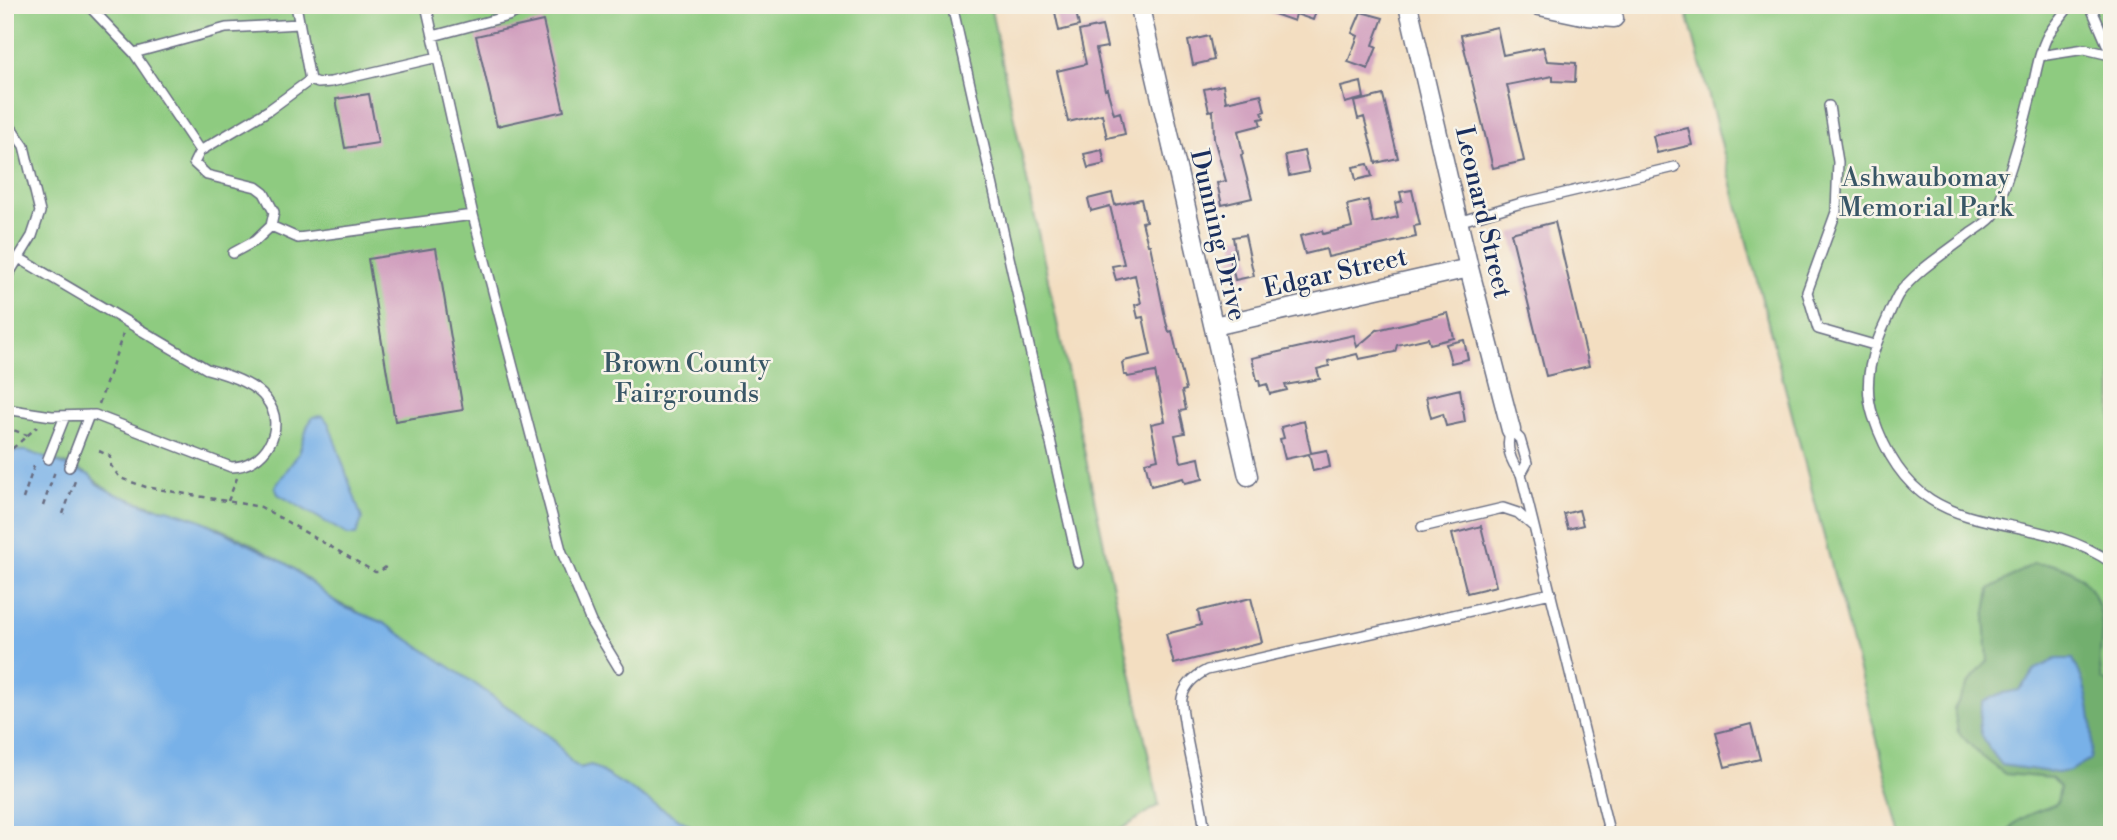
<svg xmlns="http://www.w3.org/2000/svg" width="2117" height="840" font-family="'Libre Bodoni',serif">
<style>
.green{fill:#8ecb80;stroke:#547d6f;stroke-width:2}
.forest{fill:#72af6e;stroke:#466f66;stroke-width:2}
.water{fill:#78b1e8;stroke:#4a70a3;stroke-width:2}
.building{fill:#d09dbd}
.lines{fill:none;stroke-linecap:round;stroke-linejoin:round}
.service-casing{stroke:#676c81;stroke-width:12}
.minor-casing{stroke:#676c81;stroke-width:21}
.path{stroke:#676c81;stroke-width:2.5;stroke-dasharray:5 5;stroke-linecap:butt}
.service{stroke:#fff;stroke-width:9}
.minor{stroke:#fff;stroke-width:18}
.labels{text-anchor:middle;stroke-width:5;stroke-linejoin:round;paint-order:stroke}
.park-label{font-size:26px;fill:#385666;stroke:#f7f3e8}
.street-label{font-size:26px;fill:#1b2f5e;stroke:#f7f3e8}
</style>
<rect width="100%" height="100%" fill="#f7f3e8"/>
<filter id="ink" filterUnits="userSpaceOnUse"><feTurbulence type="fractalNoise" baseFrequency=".0143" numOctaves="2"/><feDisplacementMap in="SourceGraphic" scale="14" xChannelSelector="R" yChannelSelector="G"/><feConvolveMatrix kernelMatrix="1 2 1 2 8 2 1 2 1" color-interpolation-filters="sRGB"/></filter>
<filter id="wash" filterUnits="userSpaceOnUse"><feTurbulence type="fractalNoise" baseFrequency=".00686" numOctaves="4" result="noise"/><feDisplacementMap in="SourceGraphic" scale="28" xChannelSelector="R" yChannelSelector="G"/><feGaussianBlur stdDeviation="1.57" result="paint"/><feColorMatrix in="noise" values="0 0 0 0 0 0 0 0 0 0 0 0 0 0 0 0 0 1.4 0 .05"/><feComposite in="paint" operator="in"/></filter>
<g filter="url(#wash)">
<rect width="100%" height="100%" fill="#f3dec1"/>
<!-- green -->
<path class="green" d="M5,5H990L1159,805L1112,835H705L591,765L580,768L572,763L553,739L353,609C325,601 308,575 283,562C256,547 226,529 197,519C170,509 143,505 116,495C105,490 99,483 90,476C79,467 29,452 15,451L5,459Z
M1685,5H2112V835H1902Z"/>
<!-- forest -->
<path class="forest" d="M2033,564C2042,564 2052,563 2060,566C2087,574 2103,603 2102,630C2101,649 2098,660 2102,679L2112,686V835H2008C2013,815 2041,812 2057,803L2060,787L2051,778L2005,774L1979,754L1958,732L1954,709L1970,681L1988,661L1985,618L1990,589Z"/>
<!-- water -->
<path class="water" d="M323,416L329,424L362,519L356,535H348L278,494L275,487L299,453L308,425L313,417Z
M15,451H27L90,475L97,484L113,493L151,507L167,509L201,520L287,564L341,606L382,622L468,679L553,739L572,763L580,768L591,765L705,835H5V459Z
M2056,659H2073C2088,688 2096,727 2090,759L2070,771L2057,773L2002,765C1984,743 1973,730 1983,702L1999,694L2019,690L2036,669Z"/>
<g id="blocks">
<!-- building -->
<path class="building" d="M1255,5H1318L1313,20L1296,14L1294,21L1254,7Z
M1075,7L1079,26L1059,31L1055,12Z
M1361,12L1383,18L1373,45L1377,47L1368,69L1348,62L1358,36L1352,33Z
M543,21L564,111L497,126L476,36Z
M1102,26L1107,47L1096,49L1105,90L1107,89L1114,114L1120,112L1125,134L1107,138L1102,114L1068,122L1057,71L1086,64L1079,31Z
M1497,27L1503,55L1543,47L1547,61L1576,63L1575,82L1553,81V76L1507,85L1524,161L1493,168L1461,35Z
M1209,36L1214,60L1193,65L1188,41Z
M1361,82L1364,98L1345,103L1341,87Z
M1223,85L1226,102L1261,94L1265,111L1262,112L1264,118L1259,119L1261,125L1238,131L1243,154L1241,155L1252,198L1222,205L1217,183L1226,181L1214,139L1213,110L1209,111L1204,89Z
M369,94L378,143L345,148L336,99Z
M1383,95L1398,158L1376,163L1364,117L1358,119L1354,102Z
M1688,128L1692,145L1657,153L1653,136Z
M1102,150L1105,164L1088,168L1084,154Z
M1304,151L1309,172L1289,176L1285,155Z
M1368,164L1372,176L1356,180L1353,167Z
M1412,190L1420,225L1414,226L1416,237L1328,257L1326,249L1305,254L1300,236L1322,231L1323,234L1352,227L1347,205L1368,200L1373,223L1398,217L1395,203L1402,201L1400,192Z
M1112,193L1115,205L1141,199L1146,221L1142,222L1148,245H1150L1166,322L1169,332L1172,331L1186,390L1182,391L1186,410L1180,411L1185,433L1175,435L1181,462L1199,458L1203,479L1185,483L1183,478L1151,486L1145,462L1158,459L1151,424L1165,421L1155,372L1128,377L1127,375H1124L1122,363L1124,361L1151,355L1143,317L1138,318L1135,305L1141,303L1135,275L1116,280L1112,266L1124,264L1110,206L1091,211L1088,199Z
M1555,222L1589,366L1546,376L1511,233Z
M1245,235L1254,276L1235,280L1230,258L1236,257L1233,237Z
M436,248L463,410L395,421L368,259Z
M1448,313L1454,338L1430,344L1428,338L1397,345L1395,352L1359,359L1357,354L1328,361L1329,366L1317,369L1320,379L1285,385L1287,390L1270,394L1267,384L1260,386L1259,380H1257L1252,358L1354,335L1357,347L1377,330Z
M1464,340L1468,359L1451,363L1446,344Z
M1460,389L1465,422L1446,426L1443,414L1431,418L1426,397Z
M1304,421L1311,453L1327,450L1330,467L1313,471L1309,454L1285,459L1280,439L1284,438L1281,427Z
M1579,510L1583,525L1568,529L1564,514Z
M1481,526L1496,586L1467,593L1452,534Z
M1251,598L1262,642L1174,664L1166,634L1201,625L1198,611Z
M1751,724L1760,759L1725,767L1716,733Z"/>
</g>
</g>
<g filter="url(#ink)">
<use href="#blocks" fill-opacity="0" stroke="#676c81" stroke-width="2"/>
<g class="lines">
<!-- service casing -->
<g class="service-casing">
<path id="service" d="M88,5L134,53L200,151L194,163L207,175L256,187L264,193L274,212L271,226L255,241L233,253
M426,5L473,215L561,550L591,622L619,668
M505,5L508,16
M952,5L1078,563
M2070,5C2063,15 2054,25 2048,35C2039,52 2036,73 2032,91C2024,124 2015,156 2004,188C2001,196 1999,206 1995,213C1991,221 1978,228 1971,233C1947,252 1916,270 1898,295C1894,302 1890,312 1887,319C1872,350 1862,382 1873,416C1919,556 2019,499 2112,563
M2090,5L2112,56
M433,36L508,16L531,5
M134,53L226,28L299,24
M2040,56L2085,49L2110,55
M310,80L318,83L331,82L438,57
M1829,106L1838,162L1836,212L1807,292L1818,329L1874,345
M5,119L24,146L40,212L32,236L5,280
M200,151L269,110L310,80L296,5
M1458,222L1518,204L1675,167
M271,226L298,238L473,215
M5,409L52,416L95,415L231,467C264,467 289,428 266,399C254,383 226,374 207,369L19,258
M1511,430L1520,439L1527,463L1521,474C1510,462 1505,445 1511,430Z
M48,459L65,416
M69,467L89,415
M1521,474L1610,835
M1422,527L1503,508L1518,513L1534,527
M1205,835C1202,796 1189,759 1184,720C1183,713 1181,704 1182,698C1185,684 1195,676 1207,670L1551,593"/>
</g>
<!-- minor casing -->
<g class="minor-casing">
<path id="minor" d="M1143,5L1141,12L1248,476
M1408,5L1469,268L1511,430
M1535,5L1587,16L1614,18
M1214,326L1469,268"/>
</g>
<!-- path -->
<path class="path" d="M99,404L123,334
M5,427L27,435
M99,451L110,456L111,466L120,478L146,487L261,507L375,572H379L387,566
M5,455L37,427
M23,499L35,463
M228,501L237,478
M43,506L55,471
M63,514L76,478"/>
<!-- service -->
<use href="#service" class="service"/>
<!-- minor -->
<use href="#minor" class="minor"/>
</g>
</g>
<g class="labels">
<!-- park labels -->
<g class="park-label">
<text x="1926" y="186">Ashwaubomay<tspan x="1926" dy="30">Memorial Park</tspan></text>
<text x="687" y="372">Brown County<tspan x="687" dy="30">Fairgrounds</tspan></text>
</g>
<!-- street labels -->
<g class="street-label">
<text transform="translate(1484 212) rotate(77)" y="9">Leonard Street</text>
<text transform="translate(1219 235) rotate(77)" y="9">Dunning Drive</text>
<text transform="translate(1335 272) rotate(-13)" y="9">Edgar Street</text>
</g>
</g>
<!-- margin -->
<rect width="2117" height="840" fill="none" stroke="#f7f3e8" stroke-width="28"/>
</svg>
